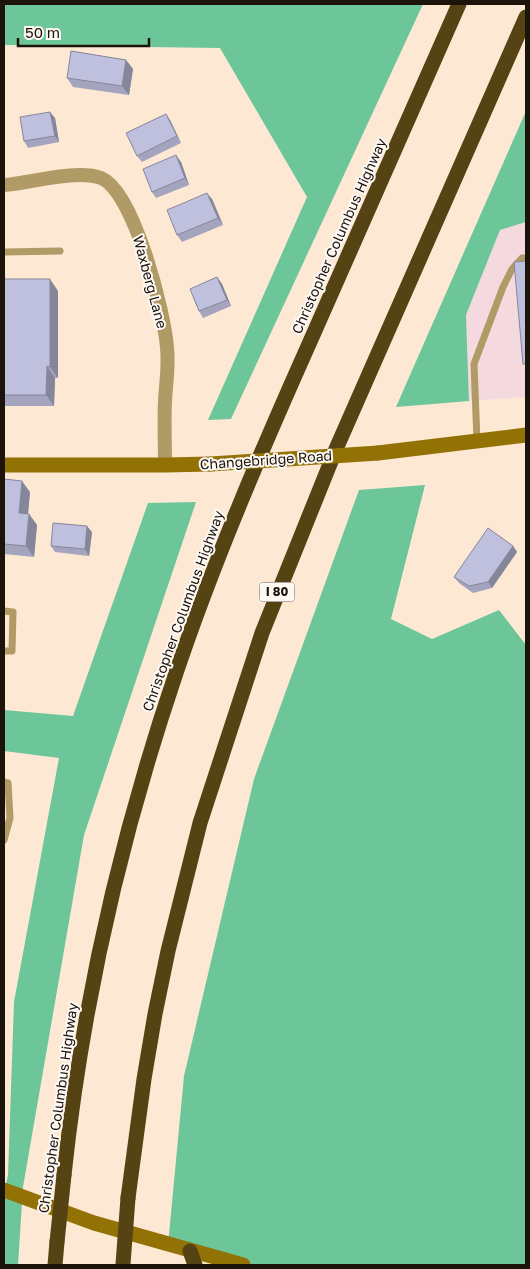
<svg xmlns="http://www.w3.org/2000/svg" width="530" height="1269" font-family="'Golos Text',sans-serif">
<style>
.industrial{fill:#f4dade}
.forest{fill:#6cc69a}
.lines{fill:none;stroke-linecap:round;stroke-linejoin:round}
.lane{stroke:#b09a65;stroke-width:7}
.street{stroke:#b09a65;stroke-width:14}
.secondary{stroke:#937205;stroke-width:15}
.highway{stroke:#554314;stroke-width:15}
.secondary-bridge{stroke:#937205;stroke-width:15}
.highway-bridge{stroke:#554314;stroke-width:15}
.wall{fill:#a4a4bf}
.shaded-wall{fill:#86869b}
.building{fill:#bfbfde;stroke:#86869b}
.labels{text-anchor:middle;stroke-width:4;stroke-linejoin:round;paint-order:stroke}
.shield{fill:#fdf8f3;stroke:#605851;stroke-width:1}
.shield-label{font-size:12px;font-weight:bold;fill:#1c140b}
.street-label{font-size:14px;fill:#1c140b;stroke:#fdf8f3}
</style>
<rect width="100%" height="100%" fill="#fce8d3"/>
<!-- industrial -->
<path class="industrial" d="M526,222V397L469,401L466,315L500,230Z"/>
<!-- forest -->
<path class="forest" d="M4,4H423L231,419L208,420L307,197L220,48L4,45Z
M526,111V222L500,230L466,315L469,401L396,407Z
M425,485L391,619L432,639L499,610L526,645V1265H232L168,1245L184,1076L254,779L359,490Z
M196,502L84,835L23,1187L18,1265H4V1195L8,1175L14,1002L59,758L4,751V710L73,716L148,503Z"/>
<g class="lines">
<!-- lane -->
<path class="lane" d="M4,252L60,251
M477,441L474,364L503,287L512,269L522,258H526
M4,611L13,612L12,651H4
M4,782L8,783L10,818L4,840"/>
<!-- street -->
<path class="street" d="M4,185C30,183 77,169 101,178C134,191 165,314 167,348C169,365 166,383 165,401C164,422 165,444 165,465"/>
<!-- secondary -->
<path class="secondary" d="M378,453L526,435
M4,465H165L211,464
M4,1190L94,1223L243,1265"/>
<!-- highway -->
<path class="highway" d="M64,1175C82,1006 121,836 175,676C214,560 263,447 313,335C362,224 411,114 459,4
M128,1198L144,1079L155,1014L168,951L200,823L262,633L336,449L526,17
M190,1251L195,1265
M55,1265L57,1242"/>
<!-- secondary-bridge -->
<path class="secondary-bridge" d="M211,464L378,453"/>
<!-- highway-bridge -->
<path class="highway-bridge" d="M57,1242L64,1175
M123,1264L128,1198"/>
</g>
<!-- wall -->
<path class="wall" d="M126,60L133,69L129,95L73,87L67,78Z
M55,118L59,142L28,148L24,141Z
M170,120L181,143L142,162L137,156Z
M181,162L189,185L156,198L152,192Z
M212,199L223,225L182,242L177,235Z
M217,277L222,284L231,306L203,318L199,311Z
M4,279L58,291V378H55L54,406H4Z
M4,479L30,492L28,514H29L37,525L34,557L4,554Z
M92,532L89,556L55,552L51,546Z
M513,546L517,552L492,588L473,593L459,583L454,577Z"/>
<!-- shaded-wall -->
<path class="shaded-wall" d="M126,60L133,69L129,95L122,86Z
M50,112L55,118L59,142L55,136Z
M166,114L170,120L181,143L177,136Z
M176,155L181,162L189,185L185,178Z
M207,193L212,199L223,225L218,218Z
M217,277L222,284L231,306L227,300Z
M50,279L58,291V378L50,367Z
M47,366L55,378L54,406L46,395Z
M22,481L30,492L27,524L19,513Z
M29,514L37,525L34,557L26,546Z
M87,526L92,532L89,556L85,549Z
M513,546L517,552L492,588L488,582Z"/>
<!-- building -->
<path class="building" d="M71,51L126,60L122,86L67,78Z
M50,112L55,136L24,141L20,117Z
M166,114L177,136L137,156L126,133Z
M176,155L185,178L152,192L143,169Z
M207,193L218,218L177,235L167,210Z
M526,261V364H523L514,262Z
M217,277L227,300L199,311L190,289Z
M4,279H50V367L47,366L46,395H4Z
M4,479L22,481L19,513L29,514L26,546L4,544Z
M53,523L87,526L85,549L51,546Z
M488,528L513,546L488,582L469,586L454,577Z"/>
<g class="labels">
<!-- shield labels -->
<rect class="shield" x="259.5" y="582.5" width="35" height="19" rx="4"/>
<g class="shield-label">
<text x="277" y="596">I 80</text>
</g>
<!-- street labels -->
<g class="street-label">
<text transform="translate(339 236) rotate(-66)" y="5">Christopher Columbus Highway</text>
<text transform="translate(150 282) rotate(75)" y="5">Waxberg Lane</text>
<text transform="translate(266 460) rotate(-4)" y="5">Changebridge Road</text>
<text transform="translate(183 611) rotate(-70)" y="5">Christopher Columbus Highway</text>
<text transform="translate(58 1108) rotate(-82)" y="5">Christopher Columbus Highway</text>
</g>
</g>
<!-- border -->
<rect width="530" height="1269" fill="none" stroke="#1c140b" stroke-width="10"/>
<!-- scale -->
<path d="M18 38v8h131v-8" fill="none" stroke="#1c140b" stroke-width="2.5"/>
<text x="25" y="38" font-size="15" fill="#1c140b" stroke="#fdf8f3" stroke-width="4" paint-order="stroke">50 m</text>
</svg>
